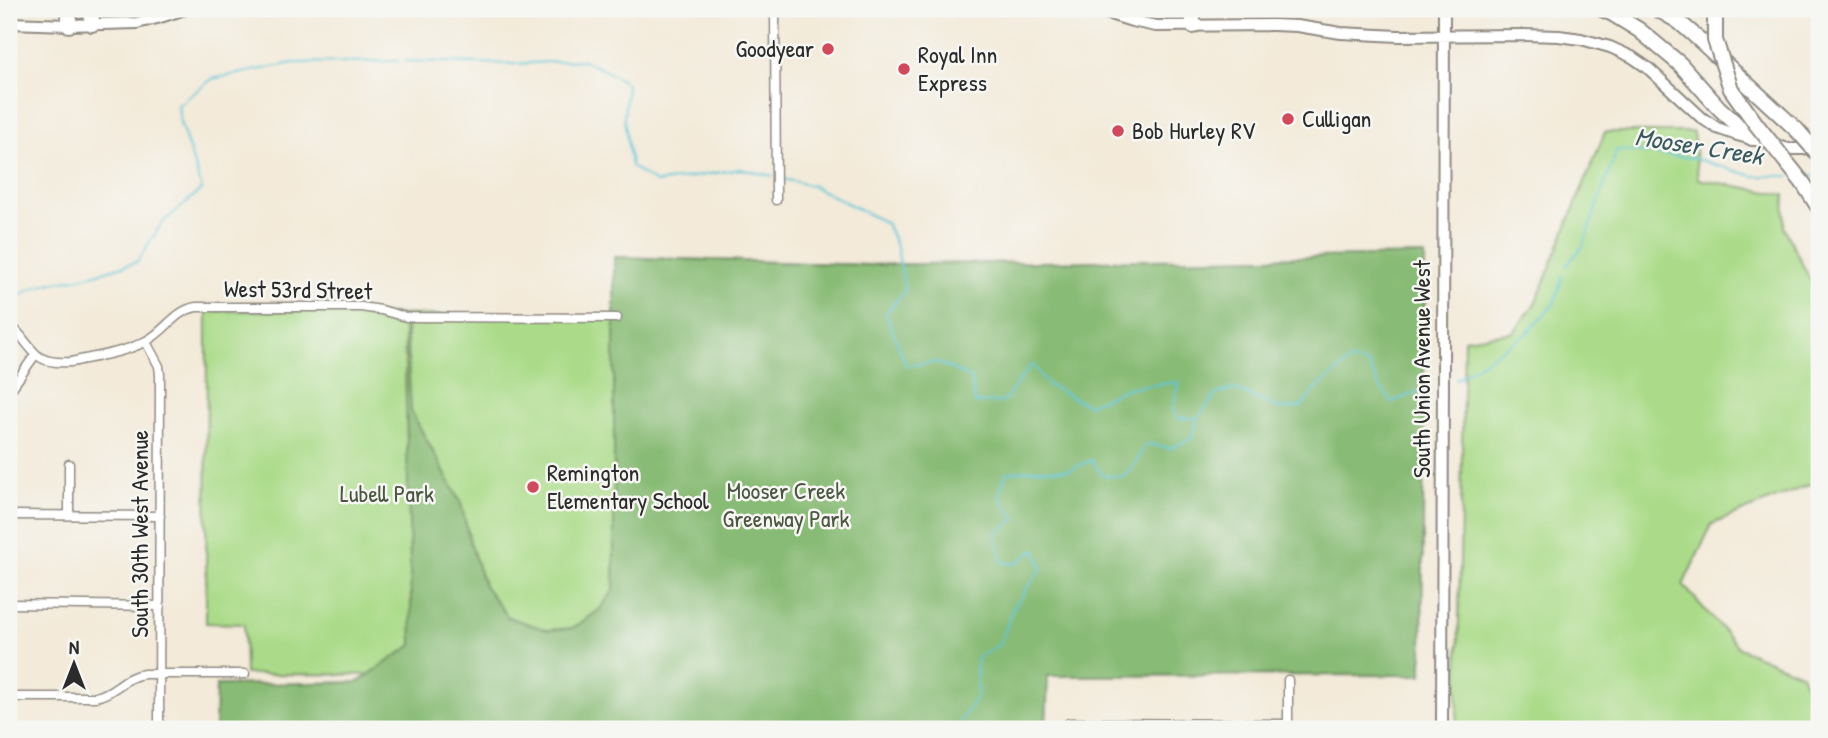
<svg xmlns="http://www.w3.org/2000/svg" width="1828" height="738" viewBox="0 0 1828 738" font-family="'Patrick Hand',sans-serif">
<rect width="100%" height="100%" fill="#f6f6f2"/>
<filter id="ink" filterUnits="userSpaceOnUse"><feTurbulence type="fractalNoise" baseFrequency=".0143" numOctaves="2"/><feDisplacementMap in="SourceGraphic" scale="14" xChannelSelector="R" yChannelSelector="G"/><feConvolveMatrix kernelMatrix="1 2 1 2 8 2 1 2 1" color-interpolation-filters="sRGB"/></filter>
<filter id="wash" filterUnits="userSpaceOnUse"><feTurbulence type="fractalNoise" baseFrequency=".00686" numOctaves="4" result="noise"/><feDisplacementMap in="SourceGraphic" scale="28" xChannelSelector="R" yChannelSelector="G"/><feGaussianBlur stdDeviation="1.57" result="paint"/><feColorMatrix in="noise" values="0 0 0 0 0 0 0 0 0 0 0 0 0 0 0 0 0 1.4 0 .05"/><feComposite in="paint" operator="in"/></filter>
<g filter="url(#wash)">
<rect width="100%" height="100%" fill="#f3ead9"/>
<path fill="#abdb89" stroke="#6b835a" stroke-width="2" d="M 1605,132 L 1693,132 L 1698,179 L 1785,195 L 1784,227 L 1819,298 L 1819,457 L 1814,483 L 1712,524 L 1683,585 L 1739,648 L 1801,674 L 1819,721 L 1819,729 L 1457,729 L 1464,339 L 1514,332 L 1536,302 Z
M 614,257 L 868,265 L 909,264 L 614,676 L 245,674 L 244,624 L 206,623 L 207,311 L 325,311 L 368,314 L 614,318 Z"/>
<path fill="#88bb75" stroke="#5a7350" stroke-width="2" d="M 1425,255 L 1422,675 L 1048,676 L 1046,729 L 215,729 L 216,685 L 358,682 L 412,645 L 404,324 L 406,324 L 411,411 L 461,503 L 470,542 L 484,585 L 508,617 L 547,630 L 573,628 L 599,610 L 614,590 L 614,257 L 868,265 Z"/>
<g fill="none" stroke-linecap="round" stroke-linejoin="round">
<path stroke="#5dc6d8" stroke-width="2" d="M 405,61 L 515,64 L 583,60 L 608,72 L 627,84 L 624,118 L 631,166 L 656,183 L 740,169 L 773,176
M 1806,176 L 1819,175
M 779,178 L 813,186 L 886,223 L 897,248 L 905,291 L 886,313 L 906,366 L 937,362 L 971,378 L 975,403 L 1003,402 L 1032,364 L 1048,385 L 1088,405 L 1128,388 L 1178,382 L 1173,410 L 1178,418 L 1198,418
M 1566,266 L 1583,246 L 1617,150 L 1693,158 L 1753,176 L 1790,176
M 9,307 C 26,283 58,283 84,277 C 101,273 119,267 137,262 L 162,223 L 202,189 L 180,122 L 178,105 L 212,79 L 293,63 L 398,61
M 1456,379 L 1526,334 L 1554,304 L 1563,275
M 952,729 L 958,725 L 977,697 L 977,658 L 1000,644 L 1014,607 L 1042,568 L 1035,549 L 1016,564 L 1002,562 L 996,533 L 1016,519 L 999,496 L 1006,473 L 1035,469 L 1069,470 L 1092,460 L 1102,475 L 1123,477 L 1135,464 L 1146,444 L 1171,448 L 1192,438 L 1198,418 L 1216,394 L 1234,389 L 1281,409 L 1301,407 L 1318,387 L 1350,361 L 1368,364 L 1378,384 L 1392,402 L 1429,387"/>
</g>
</g>
<g filter="url(#ink)">
<g fill="none" stroke-linecap="round" stroke-linejoin="round">
<defs>
<path id="street" d="M 775,9 L 776,200
M 9,324 C 35,346 29,365 71,362 C 93,357 127,352 146,341 C 165,332 174,311 196,307 L 361,307 L 381,310 L 406,317 L 617,318
M 146,342 L 159,366 L 160,375 L 159,729
M 9,392 L 35,355
M 69,464 L 69,514
M 9,515 L 160,516
M 9,604 L 160,606
M 9,697 L 95,697 C 114,694 124,676 144,674 L 245,674
M 1069,723 L 1288,724
M 1288,729 L 1288,680"/>
<path id="secondary" d="M 1094,9 L 1132,21 L 1156,26 L 1273,25 L 1297,26 L 1341,33 L 1398,36 L 1524,35 L 1559,36 L 1581,39 L 1610,47 L 1632,57 L 1648,68 L 1702,118 L 1717,128 L 1737,135 L 1789,149 L 1818,149
M 9,23 L 69,25 L 137,23 L 157,18 L 185,9
M 1442,729 L 1444,9"/>
<path id="highway" d="M 91,9 L 92,24
M 1193,9 L 1193,26
M 1602,9 L 1613,14 L 1639,30 L 1680,64 L 1719,108 L 1752,138
M 1657,9 L 1678,21 L 1693,34 L 1797,130
M 69,25 L 69,9
M 1803,183 L 1819,208"/>
</defs>
<use href="#street" stroke="#8f8a82" stroke-width="11"/>
<use href="#secondary" stroke="#8f8a82" stroke-width="14"/>
<use href="#highway" stroke="#8f8a82" stroke-width="18"/>
<use href="#street" stroke="#fff" stroke-width="8"/>
<use href="#secondary" stroke="#fff" stroke-width="10"/>
<use href="#highway" stroke="#fff" stroke-width="14"/>
<defs>
<path id="highway-bridge" d="M 1715,9 L 1715,40 L 1731,89 L 1756,124 L 1803,183
M 1797,130 L 1819,155"/>
</defs>
<use href="#highway-bridge" stroke="#8f8a82" stroke-width="18" stroke-linecap="butt"/>
<use href="#highway-bridge" stroke="#fff" stroke-width="14"/>
</g>
</g>
<g fill="#d1495b" stroke="#f6f6f2" stroke-width="2.5">
<circle cx="828" cy="49" r="7"/>
<circle cx="904" cy="69" r="7"/>
<circle cx="1288" cy="119" r="7"/>
<circle cx="1118" cy="131" r="7"/>
<circle cx="533" cy="487" r="7"/>
</g>
<g text-anchor="middle" stroke-width="5" stroke-linejoin="round" paint-order="stroke">
<g font-size="24" fill="#2b2b2b" stroke="#f6f6f2" text-anchor="start">
<text x="814" y="57" text-anchor="end">Goodyear</text>
<text x="918" y="63">Royal Inn<tspan x="918" dy="28">Express</tspan></text>
<text x="1302" y="127">Culligan</text>
<text x="1132" y="139">Bob Hurley RV</text>
<text x="547" y="481">Remington<tspan x="547" dy="28">Elementary School</tspan></text>
</g>
<g font-size="24" fill="#2b2b2b" stroke="#f6f6f2">
<text transform="translate(298 290) rotate(1)" y="8">West 53rd Street</text>
<text transform="translate(1422 369) rotate(-90)" y="8">South Union Avenue West</text>
<text transform="translate(140 534) rotate(-90)" y="8">South 30th West Avenue</text>
</g>
<g font-size="24" fill="#4b5742" stroke="#f6f6f2">
<text x="786" y="499">Mooser Creek<tspan x="786" dy="28">Greenway Park</tspan></text>
<text x="387" y="502">Lubell Park</text>
</g>
<g font-size="26" font-style="italic" fill="#3a5a5f" stroke="#f6f6f2">
<text transform="translate(1699 146) rotate(9)" y="9">Mooser Creek</text>
</g>
</g>
<rect width="1828" height="738" fill="none" stroke="#f6f6f2" stroke-width="35"/>
<g transform="translate(74 664)" stroke="#f6f6f2" stroke-width="5" paint-order="stroke">
<path d="M0-5L12 26L0 18L-12 26Z" fill="#2b2b2b"/>
<text y="-10" font-size="19" font-weight="bold" text-anchor="middle" fill="#2b2b2b">N</text>
</g>
</svg>
